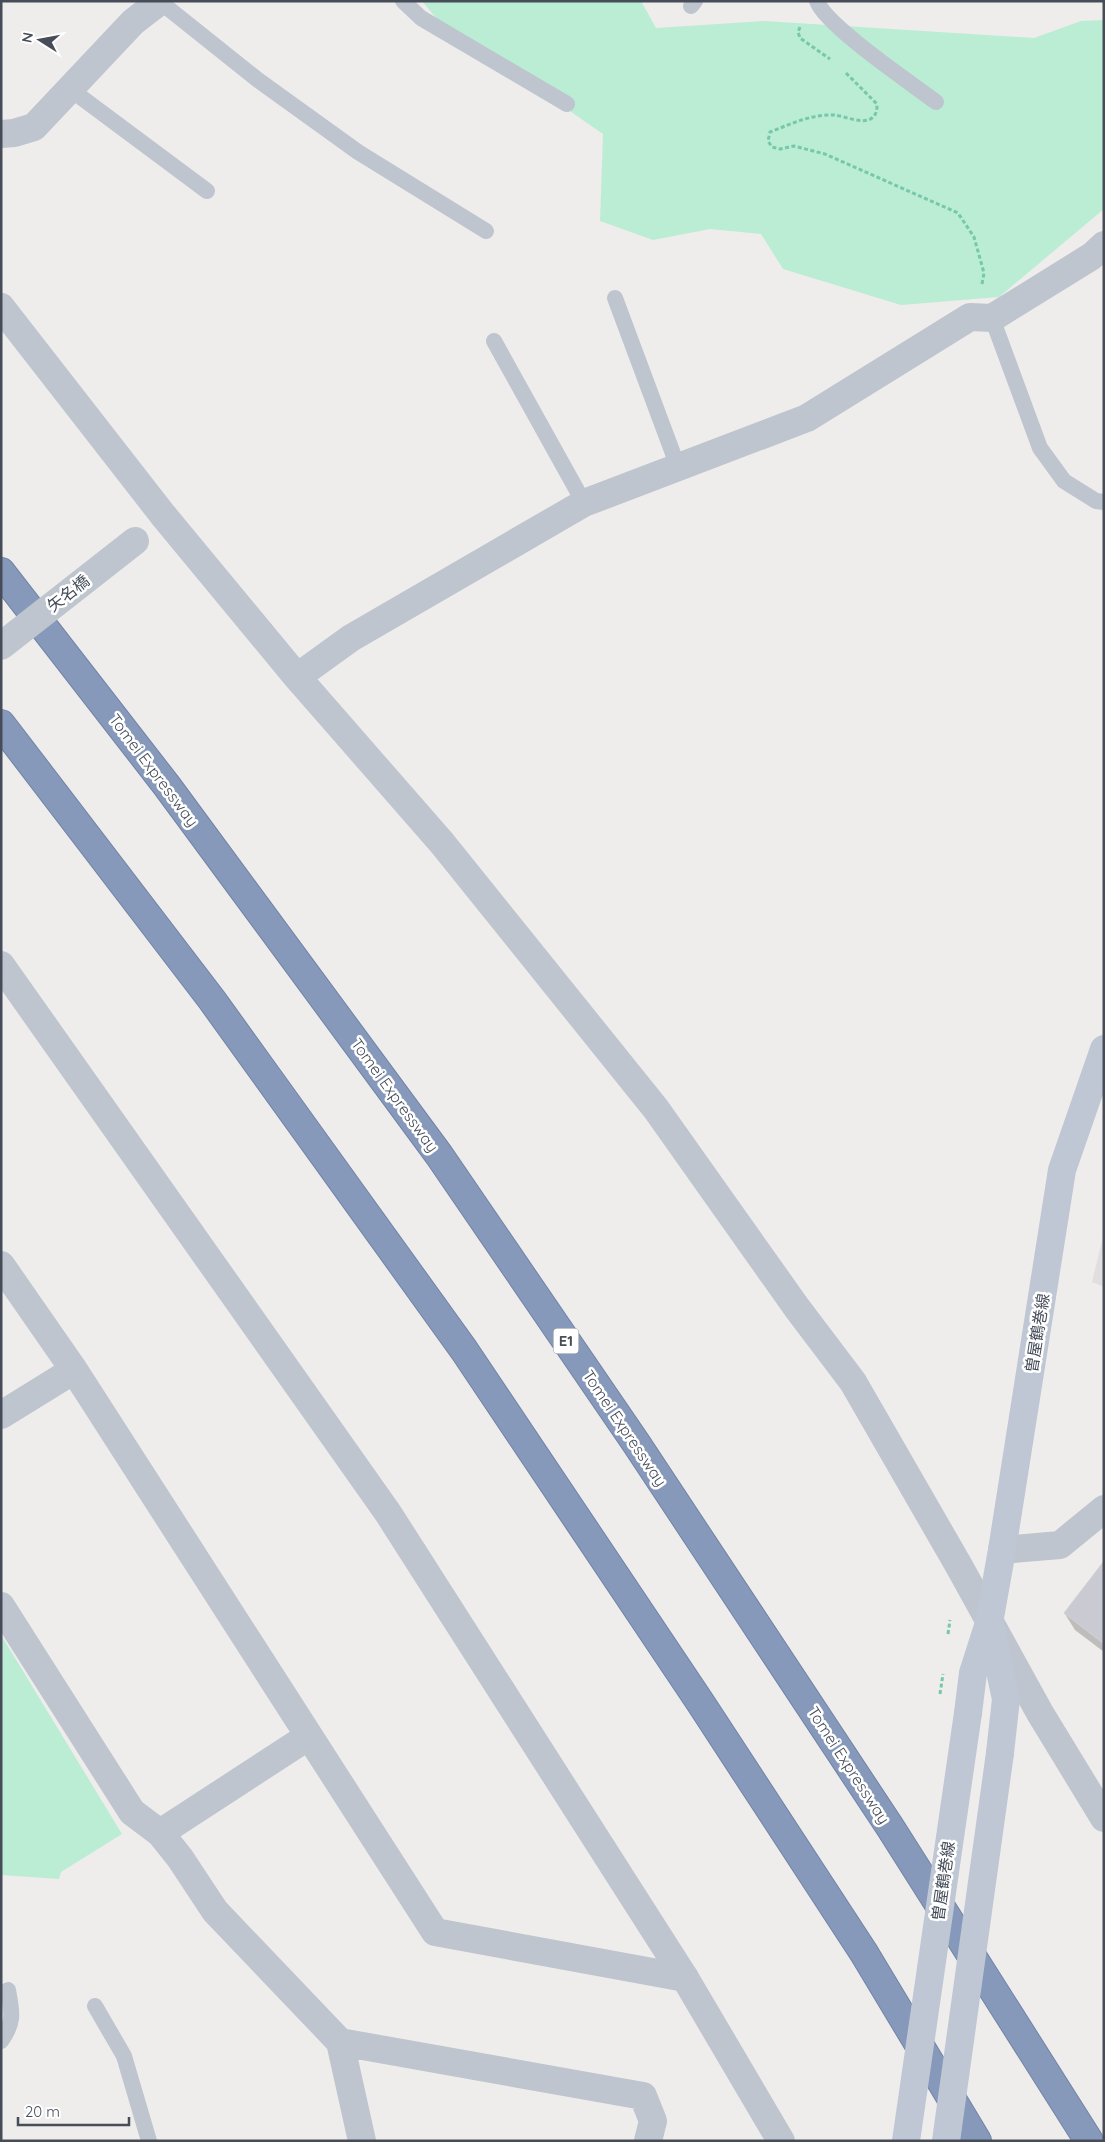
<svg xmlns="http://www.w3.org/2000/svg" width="1105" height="2142" viewBox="0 0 1105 2142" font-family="Quicksand,'Noto Sans JP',sans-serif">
<rect width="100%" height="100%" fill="#efedec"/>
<path fill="#e0dede" d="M 1104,1233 L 1104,1287 L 1092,1282 Z"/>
<path fill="#bbecd4" d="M 422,1 L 641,1 L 656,28 L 765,21 L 1034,38 L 1081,21 L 1104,20 L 1104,209 L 999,297 L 901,305 L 783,269 L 761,234 L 710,229 L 653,240 L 600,221 L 603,134 L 437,19 Z
M 1,1635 L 122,1834 L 61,1872 L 59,1879 L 1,1875 Z"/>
<path fill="#0003" d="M 1104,1564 L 1104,1652 L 1075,1630 L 1065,1614 Z"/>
<path fill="#cacbd2" stroke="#d0d2d8" d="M 1104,1561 L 1104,1644 L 1064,1613 Z"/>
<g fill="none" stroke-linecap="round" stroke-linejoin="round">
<defs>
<path id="motorway" d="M 1,572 L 167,786 L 439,1155 L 636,1443 L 890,1827 L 1089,2141
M 1,724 L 212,1000 L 464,1350 L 700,1702 L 864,1953 L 977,2141"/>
</defs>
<use href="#motorway" stroke="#7184a6" stroke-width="30"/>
<path stroke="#75c8a9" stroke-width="3" stroke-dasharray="4 2.5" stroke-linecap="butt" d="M 800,27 L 798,32 L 800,38 L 830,59
M 846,73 L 877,104 C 877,109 877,114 872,118 C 863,125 845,116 834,115 C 811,114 791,124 770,132 L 768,141 L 772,147 L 780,149 L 794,146 L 825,154 L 958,213 L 974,237 L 984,273 L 982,284
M 948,1634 L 950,1620"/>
<path stroke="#bec5ce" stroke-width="16" d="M 159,1 L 258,80 L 358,152 L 486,231
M 403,1 L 421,18 L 567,104
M 817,1 C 825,25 911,83 936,102
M 691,6 L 695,1
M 70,89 L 207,191
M 615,298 L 678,467
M 992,318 L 1040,448 L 1064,481 L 1096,501 L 1104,502
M 494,341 L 584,503
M 95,2006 L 124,2056 L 149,2141
M 1,2041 C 15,2022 12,2012 8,1990"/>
<path stroke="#bec5ce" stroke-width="28" d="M 1,134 L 14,133 L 34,127 L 133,22 L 159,2
M 1,307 L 163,515 L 297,677 L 442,843 L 656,1109 L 797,1308 L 853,1382 L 959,1566 L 1040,1713 L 1104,1818
M 297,677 L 351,638 L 584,503 L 807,418 L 970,317 L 992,318 L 1092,256 L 1104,245
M 1,1265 L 74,1370 L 435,1932 L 685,1978
M 1,1415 L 74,1370
M 1002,1550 L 1060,1545 L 1104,1509
M 1,1606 L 132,1812 L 160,1833 L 180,1858 L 215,1911 L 340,2042 L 362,2141
M 160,1833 L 309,1736
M 340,2042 L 643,2096 L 653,2121 L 648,2141"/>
<path stroke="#bec5ce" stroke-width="28" d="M 1,965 L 388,1513 L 685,1978 L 781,2141"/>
<path stroke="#bfc7d5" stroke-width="28" d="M 990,1624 L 1006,1699 L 1000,1753
M 968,1713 L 973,1673 L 989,1623 L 1002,1550 L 1062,1170 L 1104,1049"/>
<use href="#motorway" stroke="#8699ba" stroke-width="28"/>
<path stroke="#75c8a9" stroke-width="3" stroke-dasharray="4 2.5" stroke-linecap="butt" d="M 940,1694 L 943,1674"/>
<path stroke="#bec5ce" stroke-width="28" d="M 1,646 L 135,541"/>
<path stroke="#bfc7d5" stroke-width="28" d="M 906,2141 L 968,1713
M 946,2141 L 1000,1753"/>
</g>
<g text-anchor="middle" stroke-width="5" stroke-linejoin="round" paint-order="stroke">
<rect fill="#fff" stroke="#7e828b" stroke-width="1" x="553.5" y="1328.5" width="25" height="25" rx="4"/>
<g font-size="15" font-weight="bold" fill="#464d59">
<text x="566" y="1346">E1</text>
</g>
<g font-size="16" fill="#464d59" stroke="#fff">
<text transform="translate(68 593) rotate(-38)" y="6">矢名橋</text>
<text transform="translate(154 770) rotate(53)" y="6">Tomei Expressway</text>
<text transform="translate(395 1095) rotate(54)" y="6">Tomei Expressway</text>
<text transform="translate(1037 1333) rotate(-81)" y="6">曽屋鶴巻線</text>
<text transform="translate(625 1428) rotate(56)" y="6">Tomei Expressway</text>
<text transform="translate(849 1765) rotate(57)" y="6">Tomei Expressway</text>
<text transform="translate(943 1881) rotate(-82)" y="6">曽屋鶴巻線</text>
</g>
</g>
<rect width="1105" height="2142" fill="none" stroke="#464d59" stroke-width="5"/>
<g transform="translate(40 40) rotate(281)" stroke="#ffffff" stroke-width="4" paint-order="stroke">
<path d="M0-4L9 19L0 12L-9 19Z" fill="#464d59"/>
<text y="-8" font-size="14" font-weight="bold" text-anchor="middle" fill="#464d59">N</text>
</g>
<path d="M18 2117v8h111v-8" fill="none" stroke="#464d59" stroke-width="2.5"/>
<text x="25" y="2117" font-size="15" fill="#464d59" stroke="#ffffff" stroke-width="4" paint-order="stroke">20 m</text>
</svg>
